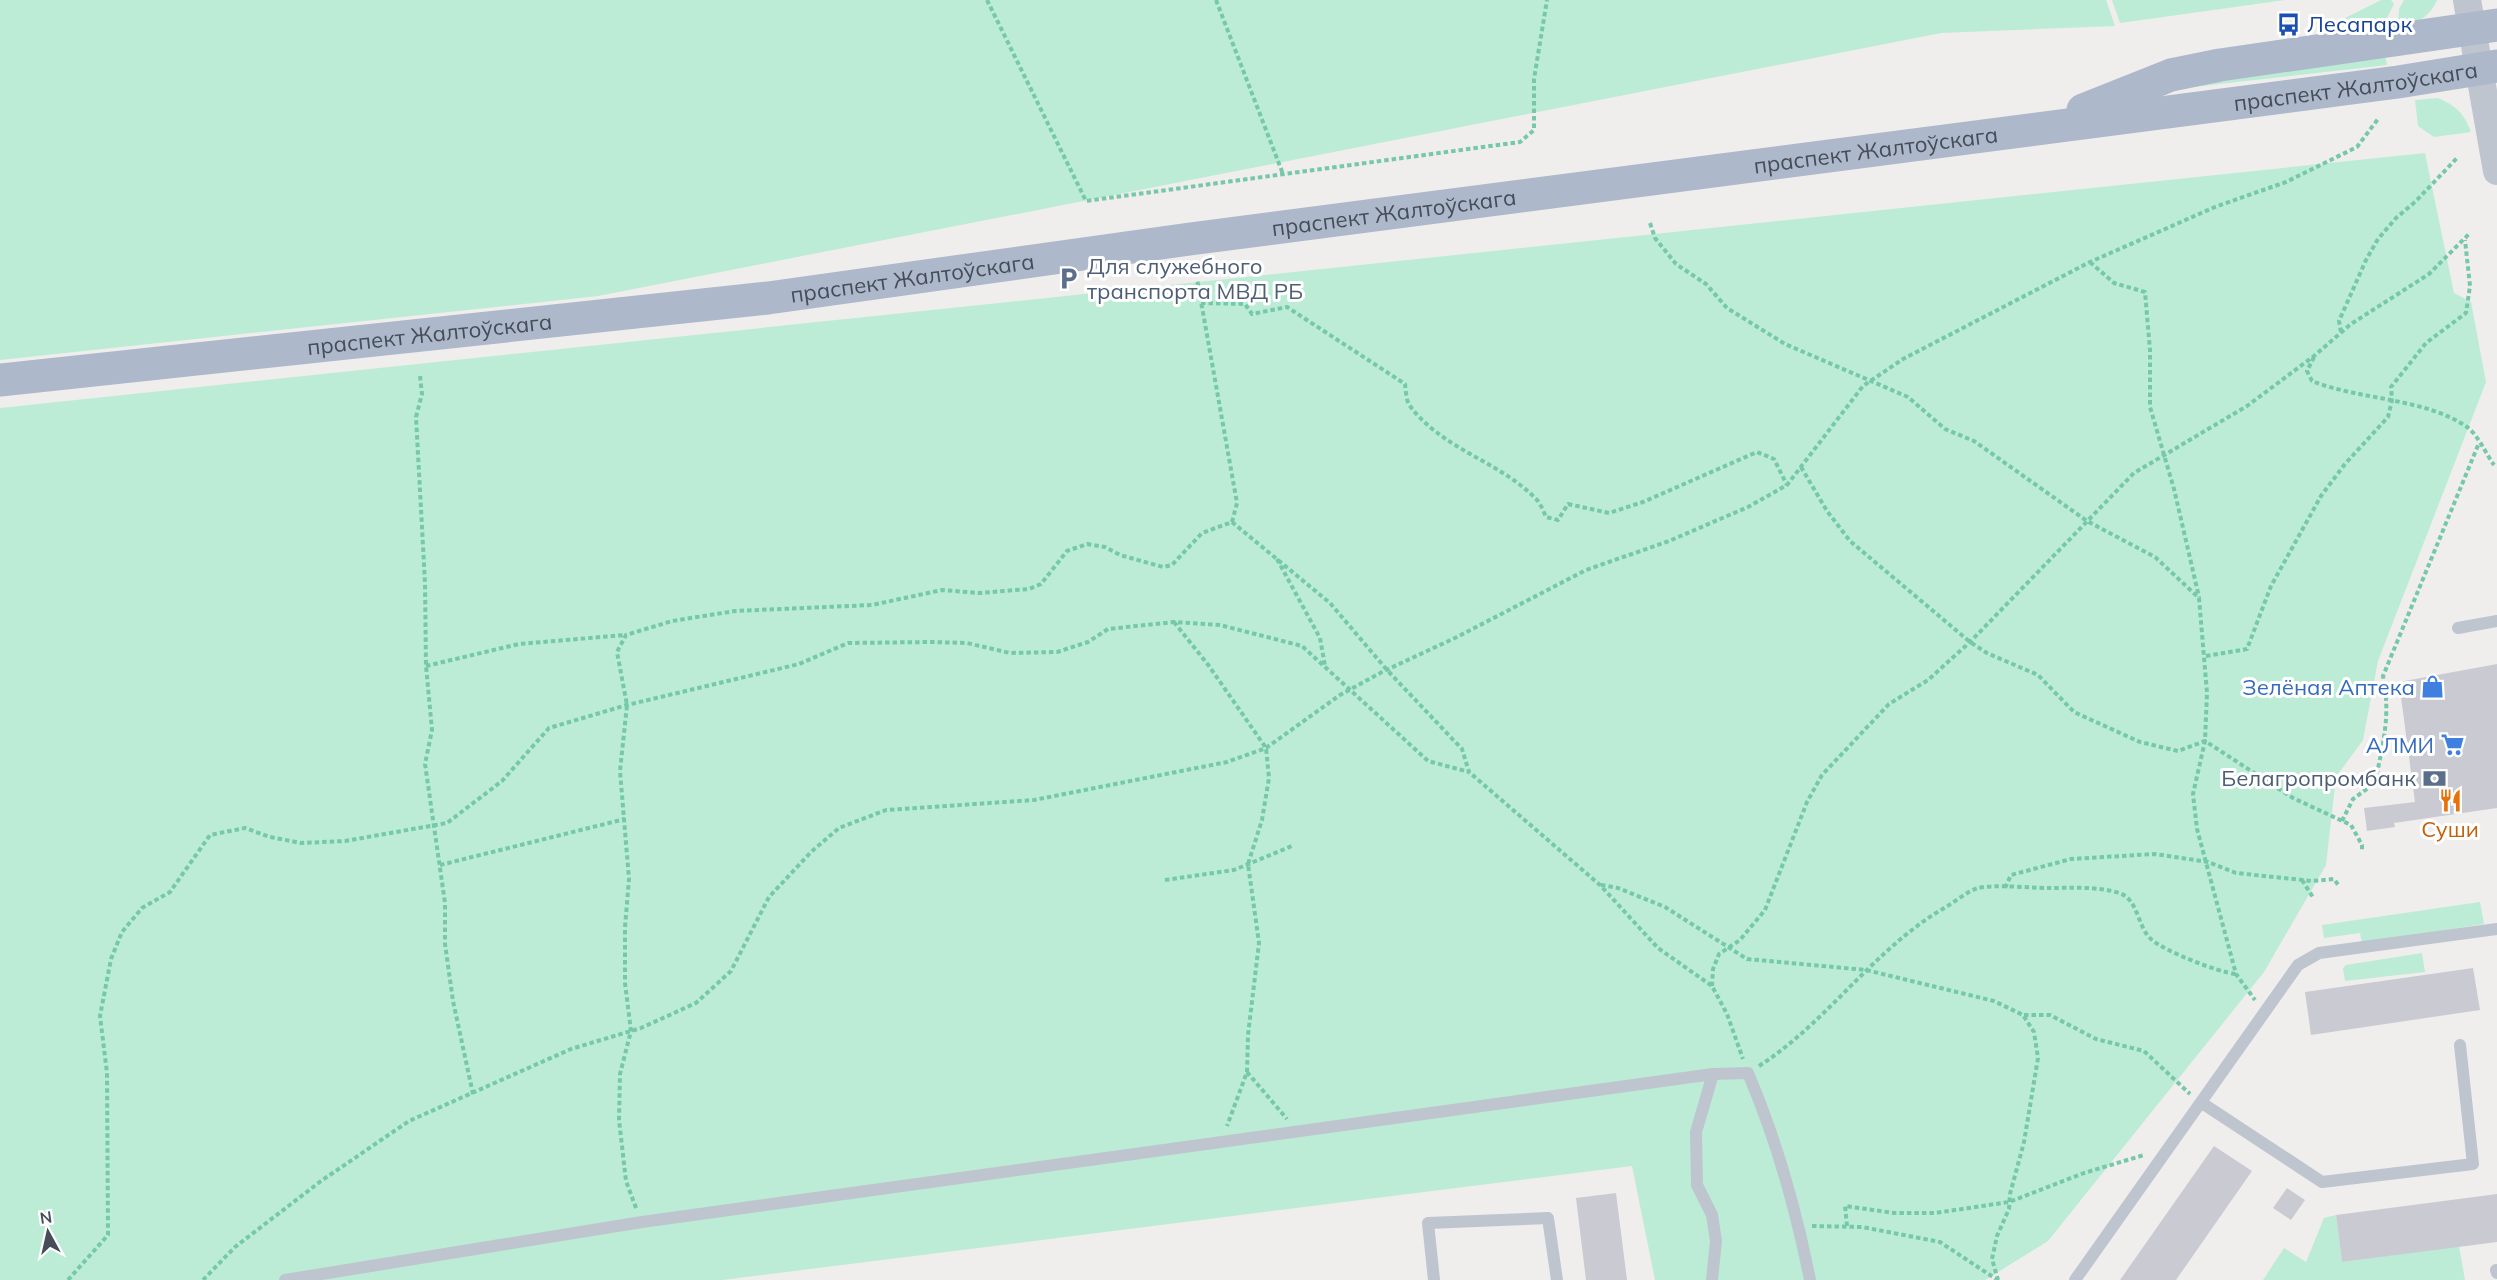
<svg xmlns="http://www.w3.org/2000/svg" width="2497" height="1280" viewBox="0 0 2497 1280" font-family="Mulish,sans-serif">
<rect width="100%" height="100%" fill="#f0eded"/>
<path fill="#bcecd5" d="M 0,0 L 2106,0 L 2115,26 L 1941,33 L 598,296 L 0,360 Z
M 2112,0 L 2285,0 L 2120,23 Z
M 2381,0 L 2391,0 L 2394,4 L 2386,20 L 2345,24 L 2337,22 Z
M 2404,0 L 2437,0 C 2430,17 2415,25 2398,28 L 2399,9 Z
M 2385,54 L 2387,65 L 2149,92 Z
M 2438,98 C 2456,106 2464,113 2471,132 L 2434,137 L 2418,126 L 2415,100 Z
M 2425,153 L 2454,293 L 2471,302 L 2486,382 L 2378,661 L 2363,740 L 2336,777 L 2326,865 L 2264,972 L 2048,1241 L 1985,1280 L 1655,1280 L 1632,1166 L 722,1280 L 0,1280 L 0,408 Z
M 2480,902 L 2484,924 L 2362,943 L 2360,933 L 2324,938 L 2322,925 Z
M 2422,953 L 2425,972 L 2345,981 L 2343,968 L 2346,965 Z
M 2336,1215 L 2342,1262 L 2459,1246 L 2465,1280 L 2263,1280 L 2284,1248 L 2306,1262 L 2324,1218 Z"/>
<path fill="#cacbd2" d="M 2497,664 L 2497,808 L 2394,823 L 2395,827 L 2367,831 L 2364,808 L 2415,802 L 2399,682 Z
M 2473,968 L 2480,1010 L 2311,1035 L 2305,992 Z
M 2214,1146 L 2252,1171 L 2176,1280 L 2120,1280 Z
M 2287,1188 L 2305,1200 L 2291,1220 L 2273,1208 Z
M 1616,1193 L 1627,1280 L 1586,1280 L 1576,1198 Z
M 2497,1194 L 2497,1242 L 2342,1262 L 2336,1215 Z"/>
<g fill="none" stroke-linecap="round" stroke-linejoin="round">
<path stroke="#76c8ab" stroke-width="4" stroke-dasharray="4.5 3" stroke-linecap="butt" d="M 987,0 L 1086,201 L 1520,142 L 1534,130 L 1534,79 L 1547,0
M 1216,0 L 1283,174
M 1650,223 L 1655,238 L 1676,264 L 1706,284 L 1727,308 L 1785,344 L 1908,397 L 1945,429 L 1974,441 L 2087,521 L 2155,557 L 2199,598 L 2207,693 L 2205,741 L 2193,794 L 2197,829 L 2236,974 L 2255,1000
M 2090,262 L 2114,283 L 2145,292 L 2150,350 L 2150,407 L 2174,489 L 2199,597
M 1201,303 L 1245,304 L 1252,314 L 1287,307 L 1405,384 C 1406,391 1406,401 1410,406 C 1442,449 1498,461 1534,497 C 1540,502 1543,510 1546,517 L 1558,520 L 1568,504 L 1609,513 L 1643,502 L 1757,452 L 1774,459 L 1787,485
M 2341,332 L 2339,321 L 2366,260 L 2378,239 L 2396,218 L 2415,202 L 2458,157
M 2314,357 L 2307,371 L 2312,381 C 2359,400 2426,398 2467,427 C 2478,435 2486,454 2494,465
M 420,376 L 422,394 L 416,417 L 425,583 L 426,666 L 432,730 L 425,764 L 445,903 L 445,944 L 453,1001 L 473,1094
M 1801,467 L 1827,511 L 1850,541 L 1970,642 L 1987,653 L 2038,675 L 2074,712 L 2140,742 L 2178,751 L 2205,741 L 2293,798 L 2351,825 L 2362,845 L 2362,851
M 1232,522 L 1330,603 L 1387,670 L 1462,749 L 1469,772 L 1600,885 L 1658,948 L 1712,986 L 1727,1014 L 1743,1059
M 1277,559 L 1320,638 L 1325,666
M 1174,622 L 1209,666 L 1266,748 L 1269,778 L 1262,820 L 1248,864 L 1259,943 L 1248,1035 L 1247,1072 L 1227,1126
M 2206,656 L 2247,649 L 2271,586 L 2321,496 L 2345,464 L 2388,417 L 2392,400 L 2391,387 L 2426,343 L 2466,313 L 2470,286 L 2465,240
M 426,666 L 519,644 L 625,635
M 2342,821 L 2353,799 L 2375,783 C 2383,743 2391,716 2383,676 L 2479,443
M 440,865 L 625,819
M 1165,880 L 1234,870 L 1292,846
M 2302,880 L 2314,899
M 1601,885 L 1618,888 L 1665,907 L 1747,959 L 1866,970 L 1994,1001 L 2023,1015 L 2034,1032 L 2038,1058 L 2024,1142 L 2010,1194 L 2009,1209 L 1997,1236 L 1992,1259 L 1998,1280
M 2005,888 L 2011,875 L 2071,859 L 2155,854 L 2208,862 L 2236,873 L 2312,881 L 2334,879 L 2339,886
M 1712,986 L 1713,969 L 1719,954 L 1740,940 L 1765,910 L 1807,802 L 1822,775 L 1889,704 L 1928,680 L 1970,642 L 2134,473 L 2247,406 L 2314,356 L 2351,324 L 2429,274 L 2470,233
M 2024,1015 L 2050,1015 L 2096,1039 L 2144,1051 L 2190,1094
M 1759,1066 C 1829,1021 1874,948 1946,907 C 1956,901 1968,891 1978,888 C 1995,884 2028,888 2047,888 C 2069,888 2098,886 2119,893 C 2139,899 2137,928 2152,940 C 2167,952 2217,972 2236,974
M 1247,1072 L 1287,1119
M 636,1208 L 626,1181 L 619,1120 L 620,1074 L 631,1031 L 625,983 L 625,927 L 629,879 L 620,771 L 627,705 L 617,652 L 626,635 L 672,621 L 735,611 L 872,605 L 942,590 L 979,593 L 1029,589 L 1041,584 L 1067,551 L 1087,544 L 1105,547 L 1120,555 L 1163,567 L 1172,565 L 1202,533 L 1232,522 L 1237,503 L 1197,279
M 1812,1226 L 1862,1227 L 1940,1242 L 1996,1279
M 1847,1226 L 1845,1206 L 1894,1213 L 1935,1213 L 2009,1202 L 2084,1173 L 2144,1155
M 68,1280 L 108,1235 L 107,1073 L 100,1016 L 111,959 L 122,932 L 142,908 L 170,892 L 210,835 L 245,828 L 270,837 L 301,843 L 345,841 L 447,823 L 502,781 L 549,728 L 627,705 L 799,664 L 848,643 L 930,642 L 967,643 L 1010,653 L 1057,652 L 1088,642 L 1108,629 L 1174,622 L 1220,625 L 1302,646 L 1428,761 L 1469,772
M 203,1280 L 235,1247 L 321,1181 L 409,1121 L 571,1049 L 641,1028 L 696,1003 L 731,971 L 769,897 L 811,852 L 839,828 L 886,810 L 1034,800 L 1227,762 L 1266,748 L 1340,695 L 1382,672 L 1457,637 L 1586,570 L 1669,541 L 1748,507 L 1787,485 L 1863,386 L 1903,359 L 2090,262 L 2215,207 L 2286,182 L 2357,147 L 2378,119"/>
<path stroke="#bec5cf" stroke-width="12" d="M 2458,628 L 2497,621
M 2202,1103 L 2322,1182 L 2473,1164 L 2460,1045
M 2496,1270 L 2497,1273
M 285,1280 L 642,1222 L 1713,1074 L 1748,1073 C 1776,1139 1796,1209 1810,1280
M 1434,1280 L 1428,1223 L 1548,1218 L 1557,1280
M 1712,1280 L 1716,1241 L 1712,1215 L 1697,1185 L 1696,1132 L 1713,1074
M 2075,1280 L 2298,965 L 2319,953 L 2497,929"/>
<path stroke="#bec5cf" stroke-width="28" d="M 2467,0 L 2497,171"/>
<g stroke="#adb8cb" stroke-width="33">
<path d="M 2083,110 L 2171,75 L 2220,65 L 2497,25"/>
<path id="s1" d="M 0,380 L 768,298 L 1190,239 L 2398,82 L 2497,66"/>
</g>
</g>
<defs>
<symbol id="bus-bare" viewBox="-9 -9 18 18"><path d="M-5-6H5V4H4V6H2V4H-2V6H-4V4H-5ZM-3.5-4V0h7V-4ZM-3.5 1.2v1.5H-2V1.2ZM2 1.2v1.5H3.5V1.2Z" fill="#1a4fb4" stroke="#fff" stroke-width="2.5" paint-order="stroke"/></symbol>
<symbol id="parking-bare" viewBox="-9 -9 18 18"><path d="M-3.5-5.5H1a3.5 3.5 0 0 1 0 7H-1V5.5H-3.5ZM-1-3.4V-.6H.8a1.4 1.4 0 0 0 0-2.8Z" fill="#5c6f8a" stroke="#fff" stroke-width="2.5" paint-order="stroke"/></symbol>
<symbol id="shop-bare" viewBox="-9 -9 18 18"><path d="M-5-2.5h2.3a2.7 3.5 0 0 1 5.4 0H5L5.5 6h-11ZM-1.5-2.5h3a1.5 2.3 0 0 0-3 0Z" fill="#3f7fe0" stroke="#fff" stroke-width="2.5" paint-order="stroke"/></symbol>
<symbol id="supermarket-bare" viewBox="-9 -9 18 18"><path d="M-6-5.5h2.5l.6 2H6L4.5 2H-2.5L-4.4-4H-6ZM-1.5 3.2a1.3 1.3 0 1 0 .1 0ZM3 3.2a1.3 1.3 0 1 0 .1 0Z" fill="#3f7fe0" stroke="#fff" stroke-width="2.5" paint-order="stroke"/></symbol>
<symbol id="bank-bare" viewBox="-9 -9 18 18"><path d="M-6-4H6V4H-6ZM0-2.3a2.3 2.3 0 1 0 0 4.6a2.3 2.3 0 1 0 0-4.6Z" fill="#5c6f8a" stroke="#fff" stroke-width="2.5" paint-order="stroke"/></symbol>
<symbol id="restaurant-bare" viewBox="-9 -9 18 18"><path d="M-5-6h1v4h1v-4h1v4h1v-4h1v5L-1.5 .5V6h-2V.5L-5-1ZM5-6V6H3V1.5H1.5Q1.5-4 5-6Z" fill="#e8710a" stroke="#fff" stroke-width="2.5" paint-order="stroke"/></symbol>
</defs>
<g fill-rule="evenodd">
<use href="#bus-bare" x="2272" y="8" width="33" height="33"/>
<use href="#parking-bare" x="1052" y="262" width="33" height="33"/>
<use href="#shop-bare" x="2416" y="670" width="33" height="33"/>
<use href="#supermarket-bare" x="2436" y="728" width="33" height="33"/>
<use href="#bank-bare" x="2418" y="762" width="33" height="33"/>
<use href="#restaurant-bare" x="2434" y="784" width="33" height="33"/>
</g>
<g text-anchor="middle" stroke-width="6" stroke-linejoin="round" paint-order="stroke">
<g font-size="22" fill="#164399" stroke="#fff" text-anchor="start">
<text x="2307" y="32">Лесапарк</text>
</g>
<g font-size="22" fill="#464d59" stroke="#fff">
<text dy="8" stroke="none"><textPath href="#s1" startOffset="2374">праспект Жалтоўскага</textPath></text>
<text dy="8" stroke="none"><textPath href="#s1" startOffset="1890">праспект Жалтоўскага</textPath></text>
<text dy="8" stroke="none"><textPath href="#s1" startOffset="1404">праспект Жалтоўскага</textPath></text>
<text dy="8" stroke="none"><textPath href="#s1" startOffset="918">праспект Жалтоўскага</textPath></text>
<text dy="8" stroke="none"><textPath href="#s1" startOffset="432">праспект Жалтоўскага</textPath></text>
</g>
<g font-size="22" fill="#4e5e75" stroke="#fff" text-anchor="start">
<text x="1087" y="274">Для служебного<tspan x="1087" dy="25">транспорта МВД РБ</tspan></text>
<text x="2416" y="786" text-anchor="end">Белагропромбанк</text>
</g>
<g font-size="22" fill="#366cbe" stroke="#fff" text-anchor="end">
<text x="2415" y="695">Зелёная Аптека</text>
<text x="2434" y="753">АЛМИ</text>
</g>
<g font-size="22" fill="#c56008" stroke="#fff">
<text x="2450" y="837">Суши</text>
</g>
</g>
<g transform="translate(48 1232) rotate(352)" stroke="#ffffff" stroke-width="4.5" paint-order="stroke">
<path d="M0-4.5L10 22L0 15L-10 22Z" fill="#464d59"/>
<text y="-9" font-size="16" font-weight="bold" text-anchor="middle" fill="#464d59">N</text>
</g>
</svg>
